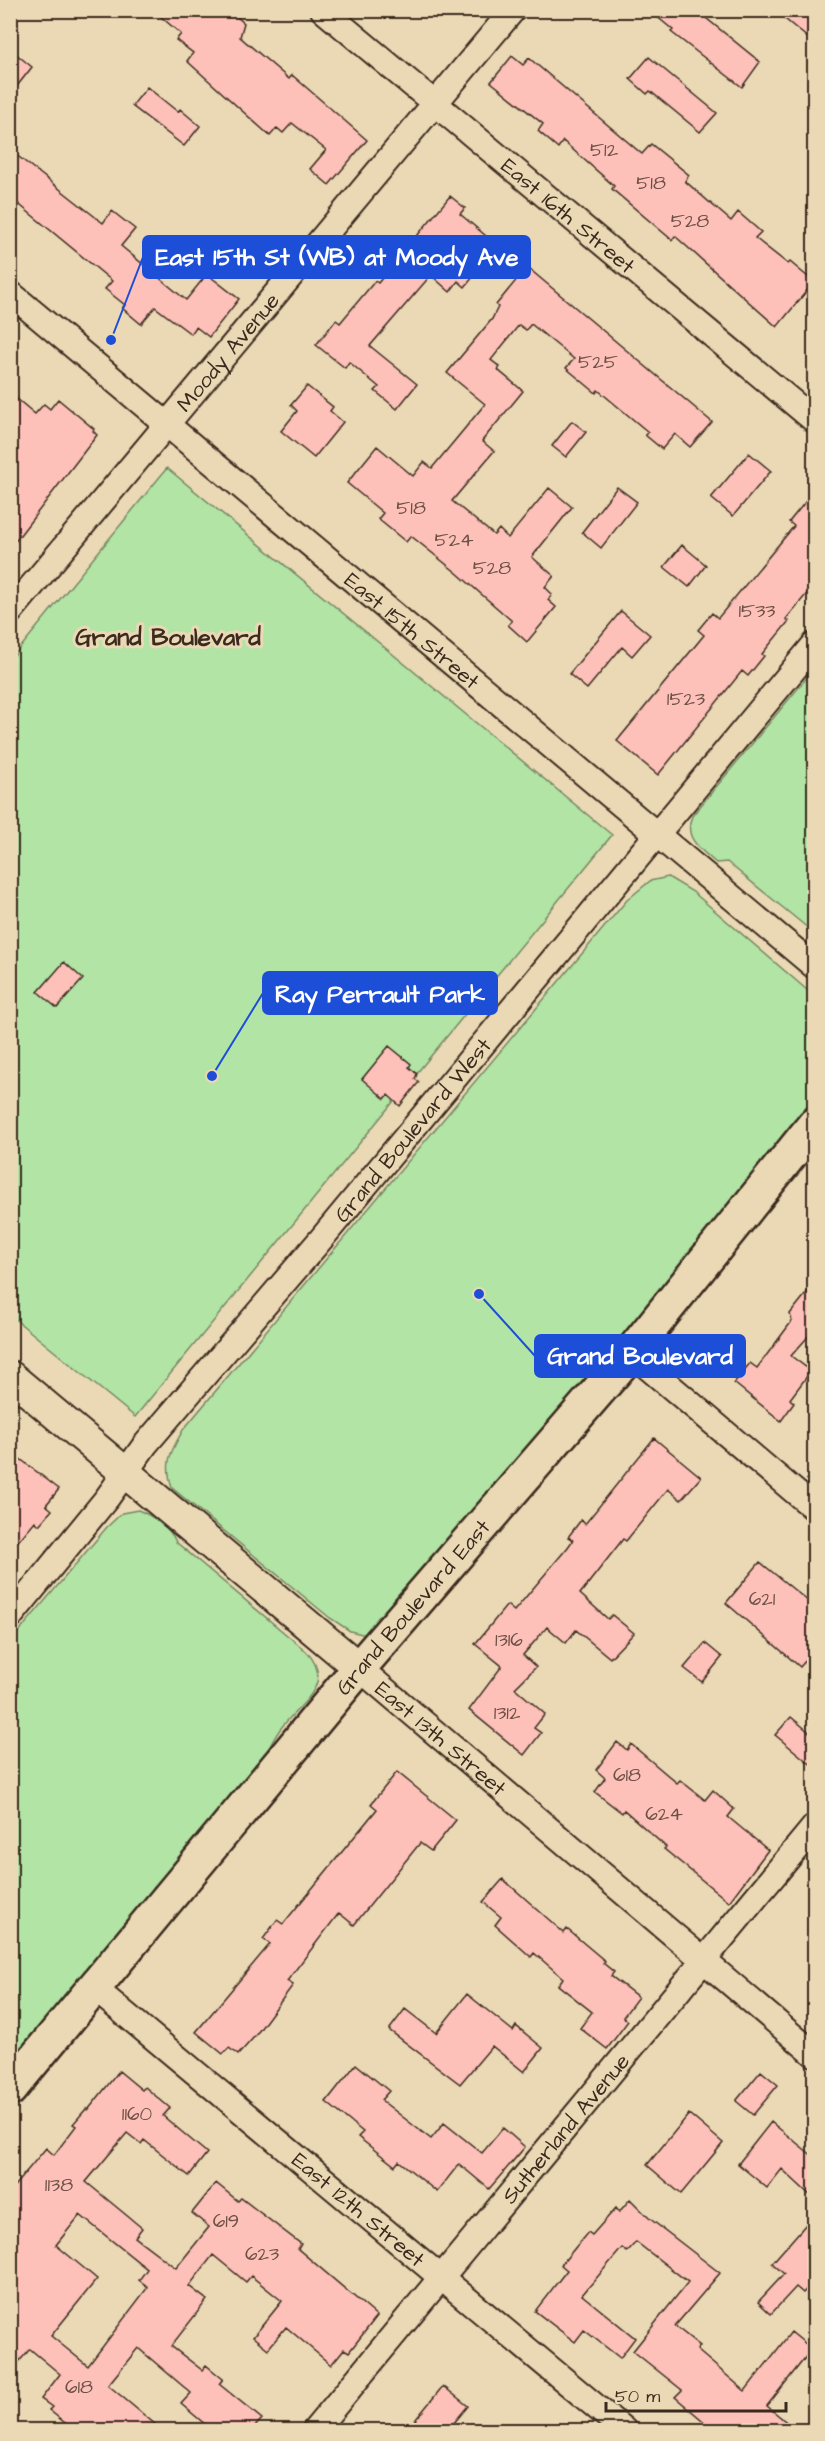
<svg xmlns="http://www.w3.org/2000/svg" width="825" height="2441" viewBox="0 0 825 2441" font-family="'Architects Daughter',sans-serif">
<rect width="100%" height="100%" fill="#ebd9b6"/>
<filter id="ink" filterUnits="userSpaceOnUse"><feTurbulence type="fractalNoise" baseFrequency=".0167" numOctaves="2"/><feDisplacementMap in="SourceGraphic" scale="12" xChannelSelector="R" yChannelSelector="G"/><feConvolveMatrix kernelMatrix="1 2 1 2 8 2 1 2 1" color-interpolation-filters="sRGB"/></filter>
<g filter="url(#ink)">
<path fill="#b1e4a5" stroke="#768762" stroke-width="1.5" d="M 167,468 L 612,835 L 135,1417 L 11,1316 L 11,659 Z
M 814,669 L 814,933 L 727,862 L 716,863 C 700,849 683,838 692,816 Z
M 668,877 L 693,892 L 814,996 L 814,1098 L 794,1122 L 774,1159 L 384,1624 L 366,1635 L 350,1631 L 330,1618 L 172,1488 C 164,1462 170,1453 183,1430 L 627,900 L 650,881 Z
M 138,1510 C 153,1516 170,1527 176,1542 L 306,1651 C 336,1684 302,1701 281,1728 C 272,1740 265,1756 258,1770 L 11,2065 L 11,1641 L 107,1527 L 122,1513 Z"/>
<path fill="#fdc1ba" stroke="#3b2a1e" stroke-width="1.5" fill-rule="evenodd" d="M 153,10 L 229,10 L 244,23 L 240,37 L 289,79 L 292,75 L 367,140 L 329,185 L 310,169 L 326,150 L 292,123 L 283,133 L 277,128 L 270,136 L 187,61 L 193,53 L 176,40 L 181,34 Z
M 649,10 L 696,10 L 760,62 L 742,87 L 671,32 L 673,30 Z
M 774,10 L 814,10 L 814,43 Z
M 10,49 L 32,67 L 10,95 Z
M 512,56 L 523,65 L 529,58 L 642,154 L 651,144 L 689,175 L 685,181 L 731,221 L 738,212 L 761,232 L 755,238 L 788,264 L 790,262 L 814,282 L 777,327 L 675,236 L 672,240 L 612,189 L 614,186 L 563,141 L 558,148 L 538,131 L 543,124 L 491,82 Z
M 649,57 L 717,113 L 700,132 L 650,91 L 647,94 L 630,79 Z
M 147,87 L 178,112 L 180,109 L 200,126 L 184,146 L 132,106 Z
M 10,150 L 103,223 L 112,211 L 135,229 L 121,246 L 186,300 L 207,274 L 239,299 L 209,337 L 196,327 L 191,334 L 155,307 L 141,324 L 122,308 L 125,305 L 105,289 L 112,281 L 10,197 Z
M 450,196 L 465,208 L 460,214 L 498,246 L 465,287 L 458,281 L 450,292 L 431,275 L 370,346 L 417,384 L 397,409 L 375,391 L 379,387 L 349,362 L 345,368 L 316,345 L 336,320 L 340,323 L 375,281 L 378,283 Z
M 527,267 L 712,422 L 690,447 L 675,434 L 662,449 L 645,435 L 648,432 L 598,390 L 596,393 L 566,368 L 574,359 L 531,324 L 526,330 L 519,325 L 491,360 L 500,367 L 498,370 L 523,391 L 482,441 L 494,451 L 452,501 L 494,535 L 499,529 L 508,538 L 549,488 L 572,507 L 532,557 L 554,576 L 545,587 L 552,594 L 548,600 L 556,607 L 527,642 L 508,625 L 512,621 L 457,573 L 411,536 L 406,542 L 378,519 L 383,513 L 347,483 L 377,446 L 413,476 L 424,462 L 432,468 L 485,404 L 447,373 L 492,319 L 498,307 L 496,305 Z
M 307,386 L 333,407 L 330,411 L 343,422 L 314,458 L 281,431 L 297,411 L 291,405 Z
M 10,393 L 35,414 L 44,404 L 50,409 L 58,399 L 94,429 L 93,431 L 97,435 L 10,548 Z
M 572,421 L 586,432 L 566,457 L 552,446 Z
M 749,453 L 771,471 L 733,516 L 711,498 Z
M 617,487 L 637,502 L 601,548 L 582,532 Z
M 814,491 L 814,585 L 786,619 L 789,621 L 762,654 L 764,656 L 748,676 L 742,671 L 658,775 L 617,741 L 704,635 L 698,630 L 712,613 L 718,618 L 794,526 L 789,522 Z
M 682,545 L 706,565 L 689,587 L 664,567 Z
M 621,611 L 650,635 L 632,656 L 622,647 L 587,689 L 569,674 Z
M 64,962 L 83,979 L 57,1008 L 38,992 Z
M 389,1046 L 411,1064 L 409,1067 L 417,1074 L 415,1079 L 419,1082 L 400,1106 L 388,1095 L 385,1099 L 362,1079 Z
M 814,1284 L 814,1330 L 791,1356 L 811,1371 L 790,1399 L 794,1403 L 781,1421 L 734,1383 L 750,1363 L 757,1368 L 792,1321 L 790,1314 Z
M 654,1438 L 701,1477 L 681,1500 L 668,1489 L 626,1541 L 623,1539 L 580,1594 L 608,1619 L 612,1615 L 634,1633 L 610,1658 L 576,1630 L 566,1643 L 547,1627 L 523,1655 L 536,1667 L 515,1688 L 545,1714 L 534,1728 L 541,1733 L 524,1755 L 469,1710 L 502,1666 L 475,1644 L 507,1605 L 514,1611 L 568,1547 L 573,1540 L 568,1537 L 581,1520 L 585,1524 Z
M 10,1451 L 59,1489 L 46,1505 L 52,1510 L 39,1525 L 35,1521 L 10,1551 Z
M 760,1562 L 814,1606 L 814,1651 L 800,1667 L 726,1603 Z
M 705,1643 L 722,1657 L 702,1682 L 684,1668 Z
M 791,1717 L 814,1736 L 814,1767 L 775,1735 Z
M 617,1742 L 627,1750 L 631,1744 L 677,1783 L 680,1780 L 705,1800 L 713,1790 L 734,1809 L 728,1817 L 768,1850 L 729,1902 L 664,1849 L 666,1847 L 624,1810 L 622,1813 L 595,1792 L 605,1778 L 596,1770 Z
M 397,1772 L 456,1820 L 431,1851 L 420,1843 L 354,1925 L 339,1913 L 287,1981 L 293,1985 L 255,2036 L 238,2055 L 229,2048 L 223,2054 L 196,2032 L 270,1944 L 263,1939 L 277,1920 L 283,1924 L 377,1809 L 371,1804 Z
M 503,1879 L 564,1933 L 567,1929 L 605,1961 L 603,1963 L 614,1972 L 611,1976 L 638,1997 L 623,2017 L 628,2021 L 607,2049 L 580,2028 L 592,2012 L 558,1985 L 563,1978 L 534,1953 L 531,1957 L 495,1925 L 501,1917 L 483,1902 Z
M 467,1994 L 513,2031 L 516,2026 L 543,2048 L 524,2072 L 492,2046 L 460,2084 L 389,2030 L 405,2009 L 436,2033 Z
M 356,2064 L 389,2091 L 381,2100 L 431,2139 L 444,2123 L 482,2153 L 503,2128 L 525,2147 L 489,2189 L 459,2164 L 437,2192 L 399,2161 L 395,2166 L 358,2137 L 363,2132 L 326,2102 Z
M 119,2071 L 142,2090 L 145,2087 L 170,2108 L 163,2116 L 207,2153 L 189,2176 L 144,2140 L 141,2144 L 127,2133 L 86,2182 L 142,2228 L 135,2237 L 176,2268 L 209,2227 L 192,2213 L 216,2183 L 238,2201 L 241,2198 L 301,2244 L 298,2249 L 377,2316 L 349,2352 L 344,2349 L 331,2365 L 286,2327 L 268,2349 L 253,2337 L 282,2301 L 251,2276 L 246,2282 L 213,2255 L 189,2286 L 207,2300 L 171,2346 L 202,2370 L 206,2365 L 223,2379 L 219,2384 L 262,2419 L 252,2430 L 212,2430 L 181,2404 L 191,2393 L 138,2348 L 108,2385 L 162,2430 L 74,2430 L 49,2410 L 52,2407 L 41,2399 L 60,2374 L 30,2349 L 10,2372 L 10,2191 L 46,2148 L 54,2155 L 76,2126 L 73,2124 L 86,2109 L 88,2110 ZM 80,2215 L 147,2269 L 139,2280 L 148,2287 L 88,2366 L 51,2336 L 97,2279 L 56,2245 Z
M 761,2071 L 778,2085 L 753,2115 L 736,2101 Z
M 689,2114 L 723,2143 L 681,2194 L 647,2165 Z
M 771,2122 L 814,2157 L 814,2199 L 782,2169 L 767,2188 L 738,2164 Z
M 630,2199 L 649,2218 L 720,2273 L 675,2326 L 700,2346 L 697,2350 L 745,2391 L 791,2332 L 812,2349 L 767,2406 L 796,2430 L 714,2430 L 675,2397 L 682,2390 L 633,2351 L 688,2282 L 636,2242 L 627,2252 L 622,2248 L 582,2295 L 635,2338 L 620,2358 L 584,2330 L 575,2342 L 535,2311 L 567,2270 L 561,2265 L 588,2232 L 592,2235 L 616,2208 L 619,2212 Z
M 814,2215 L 814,2281 L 803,2293 L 796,2287 L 771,2314 L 758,2302 L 784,2274 L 772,2263 Z
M 443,2386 L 468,2406 L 448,2430 L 407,2430 Z"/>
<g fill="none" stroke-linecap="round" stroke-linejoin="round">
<defs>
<g id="minor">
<path id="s1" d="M 323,10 L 814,420"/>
<path id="s2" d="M 10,293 L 814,966"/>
<path id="s3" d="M 10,612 L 513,10"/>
<path d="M 631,1353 L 814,1508"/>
<path id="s4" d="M 10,1617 L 107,1498 L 145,1445 L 322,1238 L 814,645"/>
<path id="s5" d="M 359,1668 L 814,2054"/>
<path id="s6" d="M 94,1988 L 624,2430"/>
<path id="s7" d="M 315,2430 L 814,1827"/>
</g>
<path id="tertiary" d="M 10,1376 L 359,1668"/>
<g id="secondary">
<path id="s8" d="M 10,2089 L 359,1668 L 631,1353 L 814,1125"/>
</g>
</defs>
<use href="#minor" stroke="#3b2a1e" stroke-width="28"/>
<use href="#tertiary" stroke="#3b2a1e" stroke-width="34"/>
<use href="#secondary" stroke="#3b2a1e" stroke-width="38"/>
<use href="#minor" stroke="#ebd9b6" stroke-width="24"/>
<use href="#tertiary" stroke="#ebd9b6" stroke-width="30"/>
<use href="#secondary" stroke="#ebd9b6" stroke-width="33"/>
</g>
</g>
<g text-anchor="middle" stroke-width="6" stroke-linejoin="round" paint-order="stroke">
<g font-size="20" fill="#6c5045">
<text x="604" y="156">512</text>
<text x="651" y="189">518</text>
<text x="690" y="227">528</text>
<text x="598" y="368">525</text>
<text x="411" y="514">518</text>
<text x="454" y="546">524</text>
<text x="492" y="574">528</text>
<text x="757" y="617">1533</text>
<text x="686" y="705">1523</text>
<text x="762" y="1605">621</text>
<text x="509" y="1646">1316</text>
<text x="507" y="1719">1312</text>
<text x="627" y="1781">618</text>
<text x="664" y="1820">624</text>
<text x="137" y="2120">1160</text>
<text x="59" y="2191">1138</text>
<text x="226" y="2227">619</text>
<text x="262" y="2260">623</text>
<text x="79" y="2393">618</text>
</g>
<g font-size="22" fill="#3b2a1e" stroke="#ebd9b6">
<text dy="8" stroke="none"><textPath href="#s1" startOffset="320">East 16th Street</textPath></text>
<text dy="8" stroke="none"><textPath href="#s3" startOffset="339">Moody Avenue</textPath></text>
<text dy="8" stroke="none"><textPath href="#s2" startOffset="525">East 15th Street</textPath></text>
<text dy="8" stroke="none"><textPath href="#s4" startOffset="632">Grand Boulevard West</textPath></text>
<text dy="8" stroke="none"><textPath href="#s8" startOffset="628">Grand Boulevard East</textPath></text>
<text dy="8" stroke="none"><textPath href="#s5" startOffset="108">East 13th Street</textPath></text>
<text dy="8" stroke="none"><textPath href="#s7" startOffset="392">Sutherland Avenue</textPath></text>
<text dy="8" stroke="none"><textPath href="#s6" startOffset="345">East 12th Street</textPath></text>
</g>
<g font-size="24" font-weight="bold" fill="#3b2a1e" stroke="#ebd9b6">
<text x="168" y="645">Grand Boulevard</text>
</g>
</g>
<path fill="none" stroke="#1d4ed8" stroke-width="2" d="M111 340L143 257M212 1076L263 993M479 1294L535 1356"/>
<g fill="#1d4ed8" stroke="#ebd9b6" stroke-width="2">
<circle cx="111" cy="340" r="6"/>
<circle cx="212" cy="1076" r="6"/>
<circle cx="479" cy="1294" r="6"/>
</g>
<g fill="#1d4ed8" stroke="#1d4ed8" stroke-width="2">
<rect x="143" y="236" width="387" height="42" rx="6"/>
<rect x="263" y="972" width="234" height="42" rx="6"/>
<rect x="535" y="1335" width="210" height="42" rx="6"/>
</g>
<g font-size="24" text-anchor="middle" font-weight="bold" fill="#fff">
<text x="337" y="265">East 15th St (WB) at Moody Ave</text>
<text x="380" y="1002">Ray Perrault Park</text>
<text x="640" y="1364">Grand Boulevard</text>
</g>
<rect width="825" height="2441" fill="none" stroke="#ebd9b6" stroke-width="36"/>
<rect x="18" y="18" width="789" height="2405" fill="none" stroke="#3b2a1e" stroke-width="2" filter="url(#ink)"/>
<path d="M606 2402v9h180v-9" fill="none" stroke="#3b2a1e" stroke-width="3"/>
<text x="615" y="2402" font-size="18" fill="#3b2a1e" stroke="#ebd9b6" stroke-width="4.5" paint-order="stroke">50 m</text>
</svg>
